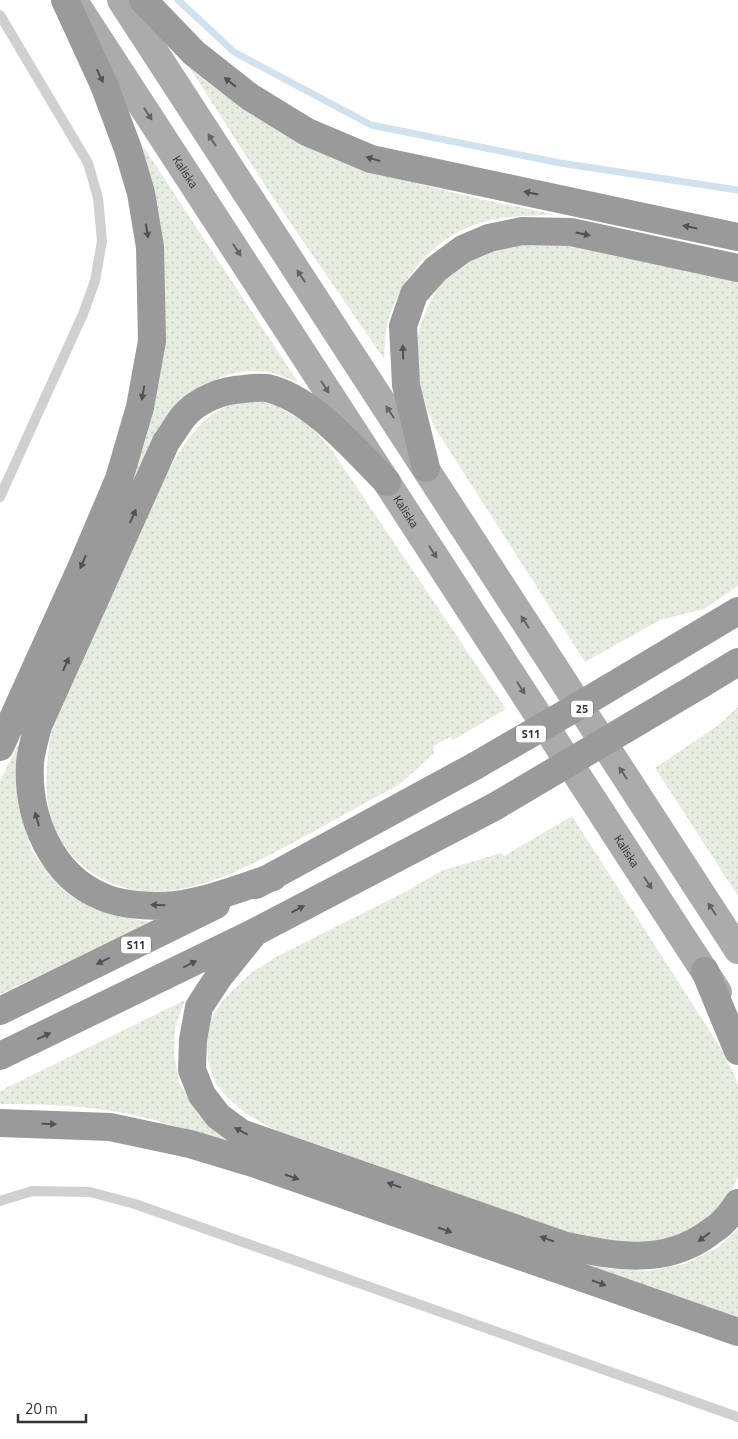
<svg xmlns="http://www.w3.org/2000/svg" width="738" height="1439" viewBox="0 0 738 1439" font-family="'Titillium Web',sans-serif">
<defs>
<pattern id="green-dots" width="8" height="8" patternUnits="userSpaceOnUse" patternTransform="scale(1.25)"><rect width="8" height="8" fill="#e6ecdf"/><path d="M2 2h.1M6 6h.1" fill="none" stroke="#c6cbc0" stroke-width="1.8" stroke-linecap="round"/></pattern>
</defs>
<rect width="100%" height="100%" fill="#fff"/>
<path fill="url(#green-dots)" d="M 186,62 C 218,91 255,120 294,139 C 377,179 467,196 556,215 C 530,216 502,215 477,224 C 436,237 404,274 390,314 C 385,327 385,345 384,359 L 270,193 Z
M 143,146 L 298,382 L 270,372 L 246,371 L 230,374 L 202,385 L 185,396 L 128,490 L 142,449 L 155,395 Z
M 535,243 L 563,244 L 738,279 L 738,586 L 704,609 L 660,620 L 585,662 L 435,428 C 425,405 417,380 416,354 C 415,330 434,287 452,271 C 458,266 465,262 472,258 C 490,248 514,246 535,243 Z
M 256,401 L 272,403 L 308,424 L 331,449 L 506,709 L 453,740 L 450,737 L 433,746 L 434,753 C 422,763 411,776 398,785 C 393,789 386,791 381,794 C 367,802 352,810 338,818 C 285,846 229,883 169,891 C 138,895 105,885 81,864 C 40,828 44,781 51,732 L 166,475 C 181,449 198,417 228,406 C 237,403 247,402 256,401 Z
M 738,707 L 738,896 L 655,768 L 720,724 Z
M 26,729 L 16,772 L 18,805 L 32,852 L 52,877 L 81,901 L 113,915 L 149,922 L 110,943 L 0,994 L 0,781 Z
M 572,816 L 720,1047 L 735,1076 L 738,1087 C 738,1109 738,1131 738,1153 C 738,1160 738,1169 738,1176 C 727,1209 688,1239 654,1242 C 630,1245 606,1241 581,1237 L 273,1129 L 245,1113 L 227,1097 L 216,1084 L 208,1061 L 207,1041 L 211,1020 L 223,1000 L 251,973 L 276,957 L 407,891 L 441,871 L 501,853 L 504,856 Z
M 185,1000 L 175,1027 L 174,1054 L 179,1082 L 199,1115 L 225,1135 L 235,1145 C 193,1132 150,1116 106,1110 C 71,1105 36,1104 0,1104 L 0,1091 Z
M 738,1229 L 738,1320 L 549,1255 L 610,1269 L 649,1271 L 684,1264 L 719,1247 Z"/>
<g fill="none" stroke-linecap="round" stroke-linejoin="round">
<path stroke="#cfe2ee" stroke-width="7" d="M 178,0 L 234,52 L 371,125 L 560,163 L 738,190"/>
<path stroke="#d0d0d0" stroke-width="10" d="M 0,15 L 88,163 L 98,198 L 102,241 L 95,281 L 83,314 L 0,497
M 0,1201 L 32,1191 L 90,1192 L 135,1204 L 738,1417"/>
<g stroke="#ababab" stroke-width="28">
<path d="M 121,0 L 738,950"/>
<path id="s1" d="M 74,1 L 718,992"/>
</g>
<path stroke="#9a9a9a" stroke-width="28" d="M 143,0 L 194,53 L 250,97 L 307,132 L 371,159 L 738,237
M 426,468 L 406,385 L 403,326 L 414,294 L 436,269 L 463,249 L 489,238 L 522,231 L 571,232 L 738,268
M 700,685 L 738,662
M 587,701 L 738,611
M 0,747 L 82,566 L 119,479 L 140,407 L 152,341 L 150,247 L 141,193 L 128,149 L 104,85 L 65,0
M 273,877 C 238,889 200,904 163,906 C 144,906 121,905 103,897 C 51,876 27,817 30,763 C 31,751 35,738 38,726 L 166,442 C 172,434 177,425 183,417 C 197,400 222,390 244,389 C 252,388 260,387 267,388 C 312,398 355,450 387,482
M 256,885 L 475,766
M 255,932 L 218,978 L 199,1007 L 193,1040 L 192,1070 L 202,1095 L 218,1116 L 241,1133 L 566,1246 C 615,1256 665,1266 709,1233 C 714,1229 720,1226 724,1221 C 729,1216 734,1209 738,1203
M 705,971 L 738,1051
M 0,1011 L 216,905
M 0,1056 L 255,932 L 494,807
M 0,1123 L 110,1127 L 190,1144 L 253,1163 L 738,1332"/>
<path stroke="#9a9a9a" stroke-width="28" d="M 475,766 L 587,701
M 494,807 L 700,685"/>
</g>
<defs><path id="oneway-solid" d="M-6-.8H1V-3.2L6.5 0L1 3.2V.8H-6Z" transform="scale(1.25)"/></defs>
<g fill="#525252">
<use href="#oneway-solid" transform="translate(100 76) rotate(65)"/>
<use href="#oneway-solid" transform="translate(230 82) rotate(-142)"/>
<use href="#oneway-solid" transform="translate(373 159) rotate(-164)"/>
<use href="#oneway-solid" transform="translate(531 193) rotate(-168)"/>
<use href="#oneway-solid" transform="translate(690 227) rotate(-168)"/>
<use href="#oneway-solid" transform="translate(147 231) rotate(81)"/>
<use href="#oneway-solid" transform="translate(583 234) rotate(12)"/>
<use href="#oneway-solid" transform="translate(403 352) rotate(-92)"/>
<use href="#oneway-solid" transform="translate(143 393) rotate(100)"/>
<use href="#oneway-solid" transform="translate(133 516) rotate(-66)"/>
<use href="#oneway-solid" transform="translate(83 562) rotate(113)"/>
<use href="#oneway-solid" transform="translate(66 664) rotate(-66)"/>
<use href="#oneway-solid" transform="translate(37 819) rotate(-106)"/>
<use href="#oneway-solid" transform="translate(158 905) rotate(-179)"/>
<use href="#oneway-solid" transform="translate(298 909) rotate(-28)"/>
<use href="#oneway-solid" transform="translate(103 961) rotate(154)"/>
<use href="#oneway-solid" transform="translate(190 964) rotate(-26)"/>
<use href="#oneway-solid" transform="translate(44 1036) rotate(-25)"/>
<use href="#oneway-solid" transform="translate(49 1124) rotate(2)"/>
<use href="#oneway-solid" transform="translate(241 1131) rotate(-152)"/>
<use href="#oneway-solid" transform="translate(292 1177) rotate(19)"/>
<use href="#oneway-solid" transform="translate(394 1185) rotate(-161)"/>
<use href="#oneway-solid" transform="translate(445 1230) rotate(19)"/>
<use href="#oneway-solid" transform="translate(704 1237) rotate(143)"/>
<use href="#oneway-solid" transform="translate(547 1239) rotate(-161)"/>
<use href="#oneway-solid" transform="translate(599 1283) rotate(19)"/>
</g>
<g fill="#636363">
<use href="#oneway-solid" transform="translate(148 114) rotate(57)"/>
<use href="#oneway-solid" transform="translate(212 140) rotate(-123)"/>
<use href="#oneway-solid" transform="translate(237 250) rotate(57)"/>
<use href="#oneway-solid" transform="translate(301 276) rotate(-123)"/>
<use href="#oneway-solid" transform="translate(325 387) rotate(57)"/>
<use href="#oneway-solid" transform="translate(390 412) rotate(-123)"/>
<use href="#oneway-solid" transform="translate(433 552) rotate(57)"/>
<use href="#oneway-solid" transform="translate(525 622) rotate(-123)"/>
<use href="#oneway-solid" transform="translate(521 688) rotate(57)"/>
<use href="#oneway-solid" transform="translate(623 773) rotate(-123)"/>
<use href="#oneway-solid" transform="translate(648 883) rotate(57)"/>
<use href="#oneway-solid" transform="translate(712 909) rotate(-123)"/>
</g>
<g text-anchor="middle" stroke-width="5" stroke-linejoin="round" paint-order="stroke">
<g fill="#fff" stroke="#707070" stroke-width="1">
<rect x="571" y="700.5" width="22" height="17" rx="4"/>
<rect x="516" y="725.5" width="30" height="17" rx="4"/>
<rect x="121" y="936.5" width="30" height="17" rx="4"/>
</g>
<g font-size="11" font-weight="bold" fill="#333">
<text x="582" y="713">25</text>
<text x="531" y="738">S11</text>
<text x="136" y="949">S11</text>
</g>
<g font-size="12" fill="#333" stroke="#fff">
<text dy="4" stroke="none"><textPath href="#s1" startOffset="204">Kaliska</textPath></text>
<text dy="4" stroke="none"><textPath href="#s1" startOffset="609">Kaliska</textPath></text>
<text dy="4" stroke="none"><textPath href="#s1" startOffset="1014">Kaliska</textPath></text>
</g>
</g>
<path d="M18 1414v8h68v-8" fill="none" stroke="#333333" stroke-width="2.5"/>
<text x="25" y="1414" font-size="15" fill="#333333" stroke="#ffffff" stroke-width="4" paint-order="stroke">20 m</text>
</svg>
